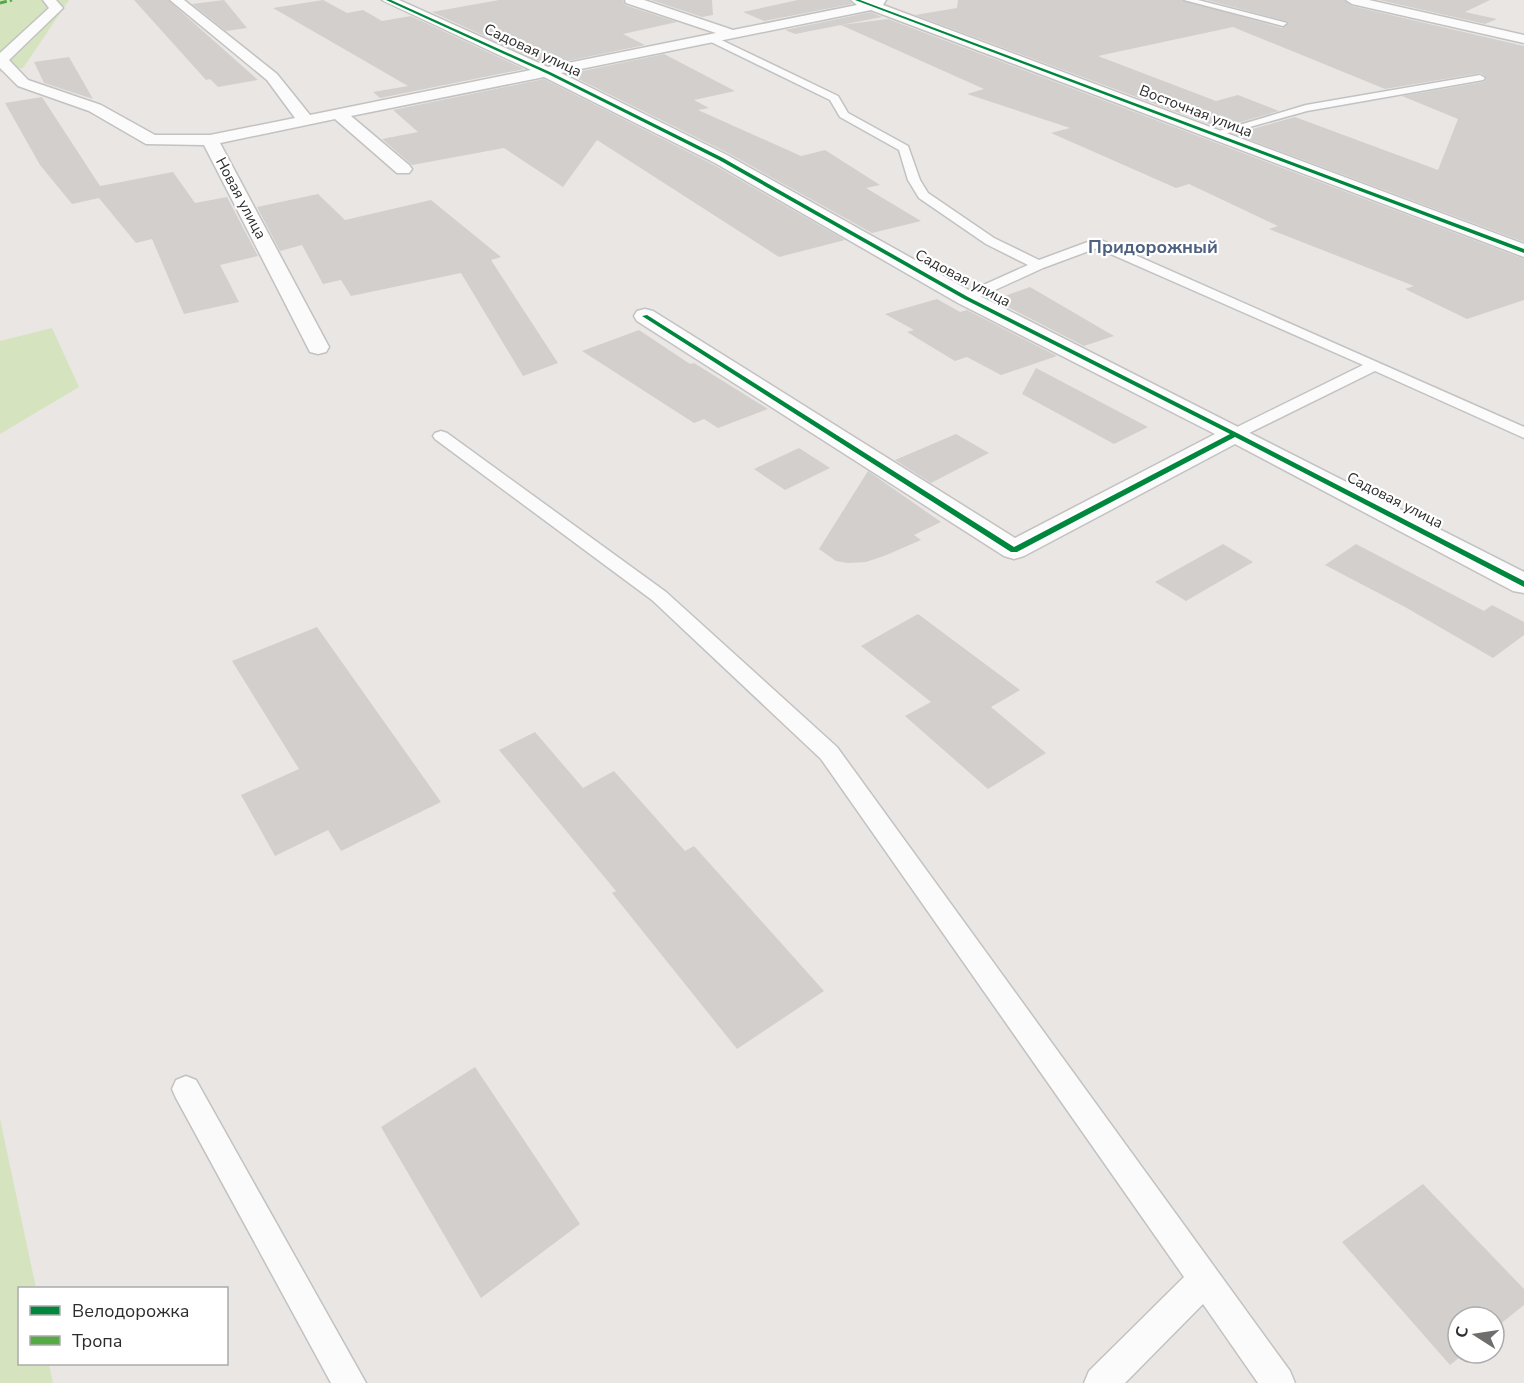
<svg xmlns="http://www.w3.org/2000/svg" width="1524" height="1383" viewBox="0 0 1524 1383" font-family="'Nunito Sans',sans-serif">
<rect width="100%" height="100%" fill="#eae6e4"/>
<path fill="#d5e4be" d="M 0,0 L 69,0 L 23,68 L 0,72 Z
M 52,328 L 79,387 L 0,434 L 0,341 Z
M 0,1119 L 36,1288 L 20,1288 L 20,1364 L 49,1364 L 53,1383 L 0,1383 Z"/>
<path fill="#d2cfcd" d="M 134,0 L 168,0 L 258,80 L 218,87 L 210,79 L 206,80 Z
M 224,0 L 247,28 L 226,31 L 192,4 Z
M 323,0 L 347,13 L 363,10 L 382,21 L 411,16 L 524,69 L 380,98 L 373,92 L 408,86 L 273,8 Z
M 499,0 L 623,0 L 625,5 L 677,22 L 623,34 L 645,45 L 548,65 L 432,12 Z
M 651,0 L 712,0 L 713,15 L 702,17 Z
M 798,0 L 849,0 L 852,4 L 764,21 L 743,12 Z
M 958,0 L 1182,0 L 1282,28 L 1289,22 L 1207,0 L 1344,0 L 1352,6 L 1524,46 L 1524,242 L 1234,134 L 1295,117 L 1438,170 L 1458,119 L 1402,96 L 1483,82 L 1487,78 L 1481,73 L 1385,89 L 1233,27 L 1098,56 L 1216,101 L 1238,95 L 1279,111 L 1220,128 L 915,15 L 957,8 Z
M 1379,0 L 1490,0 L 1465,12 L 1497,19 L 1485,24 Z
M 871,12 L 882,17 L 795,34 L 785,30 Z
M 888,19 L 1524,259 L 1524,300 L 1467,319 L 1405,289 L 1414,286 L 1269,229 L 1278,226 L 1189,184 L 1176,188 L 1051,133 L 1070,128 L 967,94 L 984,89 L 841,25 Z
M 664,54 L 735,91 L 694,100 L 709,108 L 698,110 L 801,156 L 825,150 L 880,185 L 866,188 L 921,221 L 872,233 L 728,153 L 568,74 Z
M 69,57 L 93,99 L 44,83 L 34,62 Z
M 544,79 L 714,165 L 845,240 L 779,257 L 597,140 L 563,187 L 504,148 L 412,165 L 382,139 L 418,132 L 393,110 Z
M 42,97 L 100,186 L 173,172 L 195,203 L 227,197 L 258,256 L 220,265 L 239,302 L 184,314 L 152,239 L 136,243 L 99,198 L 72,204 L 40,165 L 5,103 Z
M 318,194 L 345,220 L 431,200 L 501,257 L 491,260 L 558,363 L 523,376 L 461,273 L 351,296 L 341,280 L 323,284 L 302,245 L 280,251 L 257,207 Z
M 1030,287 L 1114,336 L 1084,346 L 994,300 Z
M 937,299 L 960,312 L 967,310 L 1057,356 L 1001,375 L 967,357 L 955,361 L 907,332 L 914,330 L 885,314 Z
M 639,330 L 690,364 L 694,363 L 768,409 L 718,428 L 704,419 L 694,423 L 582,351 Z
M 1036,368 L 1148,427 L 1114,444 L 1022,394 Z
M 956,434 L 989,453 L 931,483 L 895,460 Z
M 799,448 L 830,468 L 785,490 L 754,469 Z
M 868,471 L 941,522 L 914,535 L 921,540 L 884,556 L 866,562 L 848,563 L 836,561 L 819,549 Z
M 1223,544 L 1253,562 L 1186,601 L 1155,582 Z
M 1356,544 L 1484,611 L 1492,605 L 1524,622 L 1524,635 L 1493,658 L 1405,607 L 1325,565 Z
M 918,614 L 1020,690 L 991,707 L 1046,753 L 988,789 L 905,716 L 931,702 L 861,646 Z
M 317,627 L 441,802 L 341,851 L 328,830 L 275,856 L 241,795 L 299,769 L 232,661 Z
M 535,732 L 583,788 L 614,771 L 685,851 L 694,846 L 824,991 L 737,1049 L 612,893 L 616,891 L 499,750 Z
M 475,1067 L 580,1224 L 481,1298 L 381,1127 Z
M 1423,1184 L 1524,1289 L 1524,1305 L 1494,1329 L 1494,1317 L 1458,1317 L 1458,1353 L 1465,1353 L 1450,1365 L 1342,1242 Z"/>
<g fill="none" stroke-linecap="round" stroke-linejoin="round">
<defs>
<path id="service" d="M 1184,0 L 1198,0 L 1287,23 L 1283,26 Z
M 707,36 L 713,36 L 838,96 L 848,113 L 908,146 L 920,180 L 928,193 L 994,238 L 1039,260 L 1093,240 L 1101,240 L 1524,427 L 1524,438 L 1375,371 L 1241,437 L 1229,437 L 1227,434 L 1229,431 L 1363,365 L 1097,248 L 1043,268 L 971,301 L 961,301 L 959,298 L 961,295 L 1028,265 L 986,244 L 919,198 L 908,180 L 899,150 L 840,117 L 830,100 L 707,40 Z
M 1480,75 L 1485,78 L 1483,80 L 1307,111 L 1214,137 L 1209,134 L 1306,105 Z
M 441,431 L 447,433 L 666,592 L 837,747 L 1290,1371 L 1295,1383 L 1258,1383 L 1203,1304 L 1125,1383 L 1084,1383 L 1089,1371 L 1184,1277 L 821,759 L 652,600 L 435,439 L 433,436 L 435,433 Z
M 186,1076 L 196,1080 L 366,1383 L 331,1383 L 176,1098 L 172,1089 L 176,1080 Z"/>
<path id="minor" d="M 43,0 L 56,0 L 63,8 L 9,60 L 28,80 L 101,105 L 155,135 L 210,135 L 295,118 L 267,80 L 170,0 L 184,0 L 277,74 L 310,115 L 531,70 L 382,0 L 399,0 L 548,67 L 716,33 L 626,3 L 625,0 L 644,0 L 733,30 L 857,5 L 851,0 L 886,0 L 883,5 L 1524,244 L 1524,257 L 871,10 L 561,73 L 727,155 L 974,293 L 1524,572 L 1524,593 L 1513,591 L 1235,444 L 1024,556 L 1014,559 L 1004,556 L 637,321 L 634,316 L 637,311 L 645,309 L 653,311 L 1015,538 L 1215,434 L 958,303 L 715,163 L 544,77 L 351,116 L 409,165 L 412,169 L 409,173 L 397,173 L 335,119 L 220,143 L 329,347 L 326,352 L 318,354 L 310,352 L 204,145 L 146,144 L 89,111 L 18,86 L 0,68 L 0,53 L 49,8 Z
M 1346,0 L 1369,0 L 1524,35 L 1524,43 L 1352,4 Z"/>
</defs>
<use href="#service" stroke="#c2c2c2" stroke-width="3"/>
<use href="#minor" stroke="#c2c2c2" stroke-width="3"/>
<use href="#service" fill="#fcfbfb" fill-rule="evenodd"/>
<use href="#minor" fill="#fcfbfb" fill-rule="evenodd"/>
<path stroke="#54ab44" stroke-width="3" stroke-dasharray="7 3" stroke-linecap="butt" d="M 0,3 L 12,0"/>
<defs>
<path id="cycleway" d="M 386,0 L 391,0 L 550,72 L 723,158 L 968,297 L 1237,433 L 1524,581 L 1524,587 L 1235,437 L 1017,552 L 1011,552 L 642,316 L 647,315 L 1014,547 L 1230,434 L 964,299 L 719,160 L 548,74 Z
M 855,0 L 860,0 L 1524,249 L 1524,253 Z"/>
</defs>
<use href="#cycleway" stroke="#fff" stroke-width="4"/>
<use href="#cycleway" fill="#00873e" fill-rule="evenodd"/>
</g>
<g text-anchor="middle" stroke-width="4.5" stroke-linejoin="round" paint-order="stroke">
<g font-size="15" fill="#2d2d2d" stroke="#fff">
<text transform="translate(533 50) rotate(25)" y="5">Садовая улица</text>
<text transform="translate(1196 111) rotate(21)" y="5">Восточная улица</text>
<text transform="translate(241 198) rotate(62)" y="5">Новая улица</text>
<text transform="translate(963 278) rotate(28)" y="5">Садовая улица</text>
<text transform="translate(1395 500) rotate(27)" y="5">Садовая улица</text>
</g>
<g font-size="18" font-weight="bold" fill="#4d607e" stroke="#fff">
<text x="1153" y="253">Придорожный</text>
</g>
</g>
<rect x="18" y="1287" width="210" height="78" fill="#ffffff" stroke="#ababab" stroke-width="1.5"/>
<rect x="30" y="1306" width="30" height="9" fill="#00873e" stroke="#ababab" stroke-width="1.5"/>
<text x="72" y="1317" font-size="18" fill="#2d2d2d">Велодорожка</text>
<rect x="30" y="1336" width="30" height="9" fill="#54ab44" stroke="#ababab" stroke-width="1.5"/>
<text x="72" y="1347" font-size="18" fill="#2d2d2d">Тропа</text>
<g transform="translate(1476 1335) rotate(282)"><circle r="28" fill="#ffffff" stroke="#ababab" stroke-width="1.5"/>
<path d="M0-4.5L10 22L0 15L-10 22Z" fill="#6f6e6d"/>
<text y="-9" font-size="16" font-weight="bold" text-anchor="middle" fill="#2d2d2d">С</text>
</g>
</svg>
